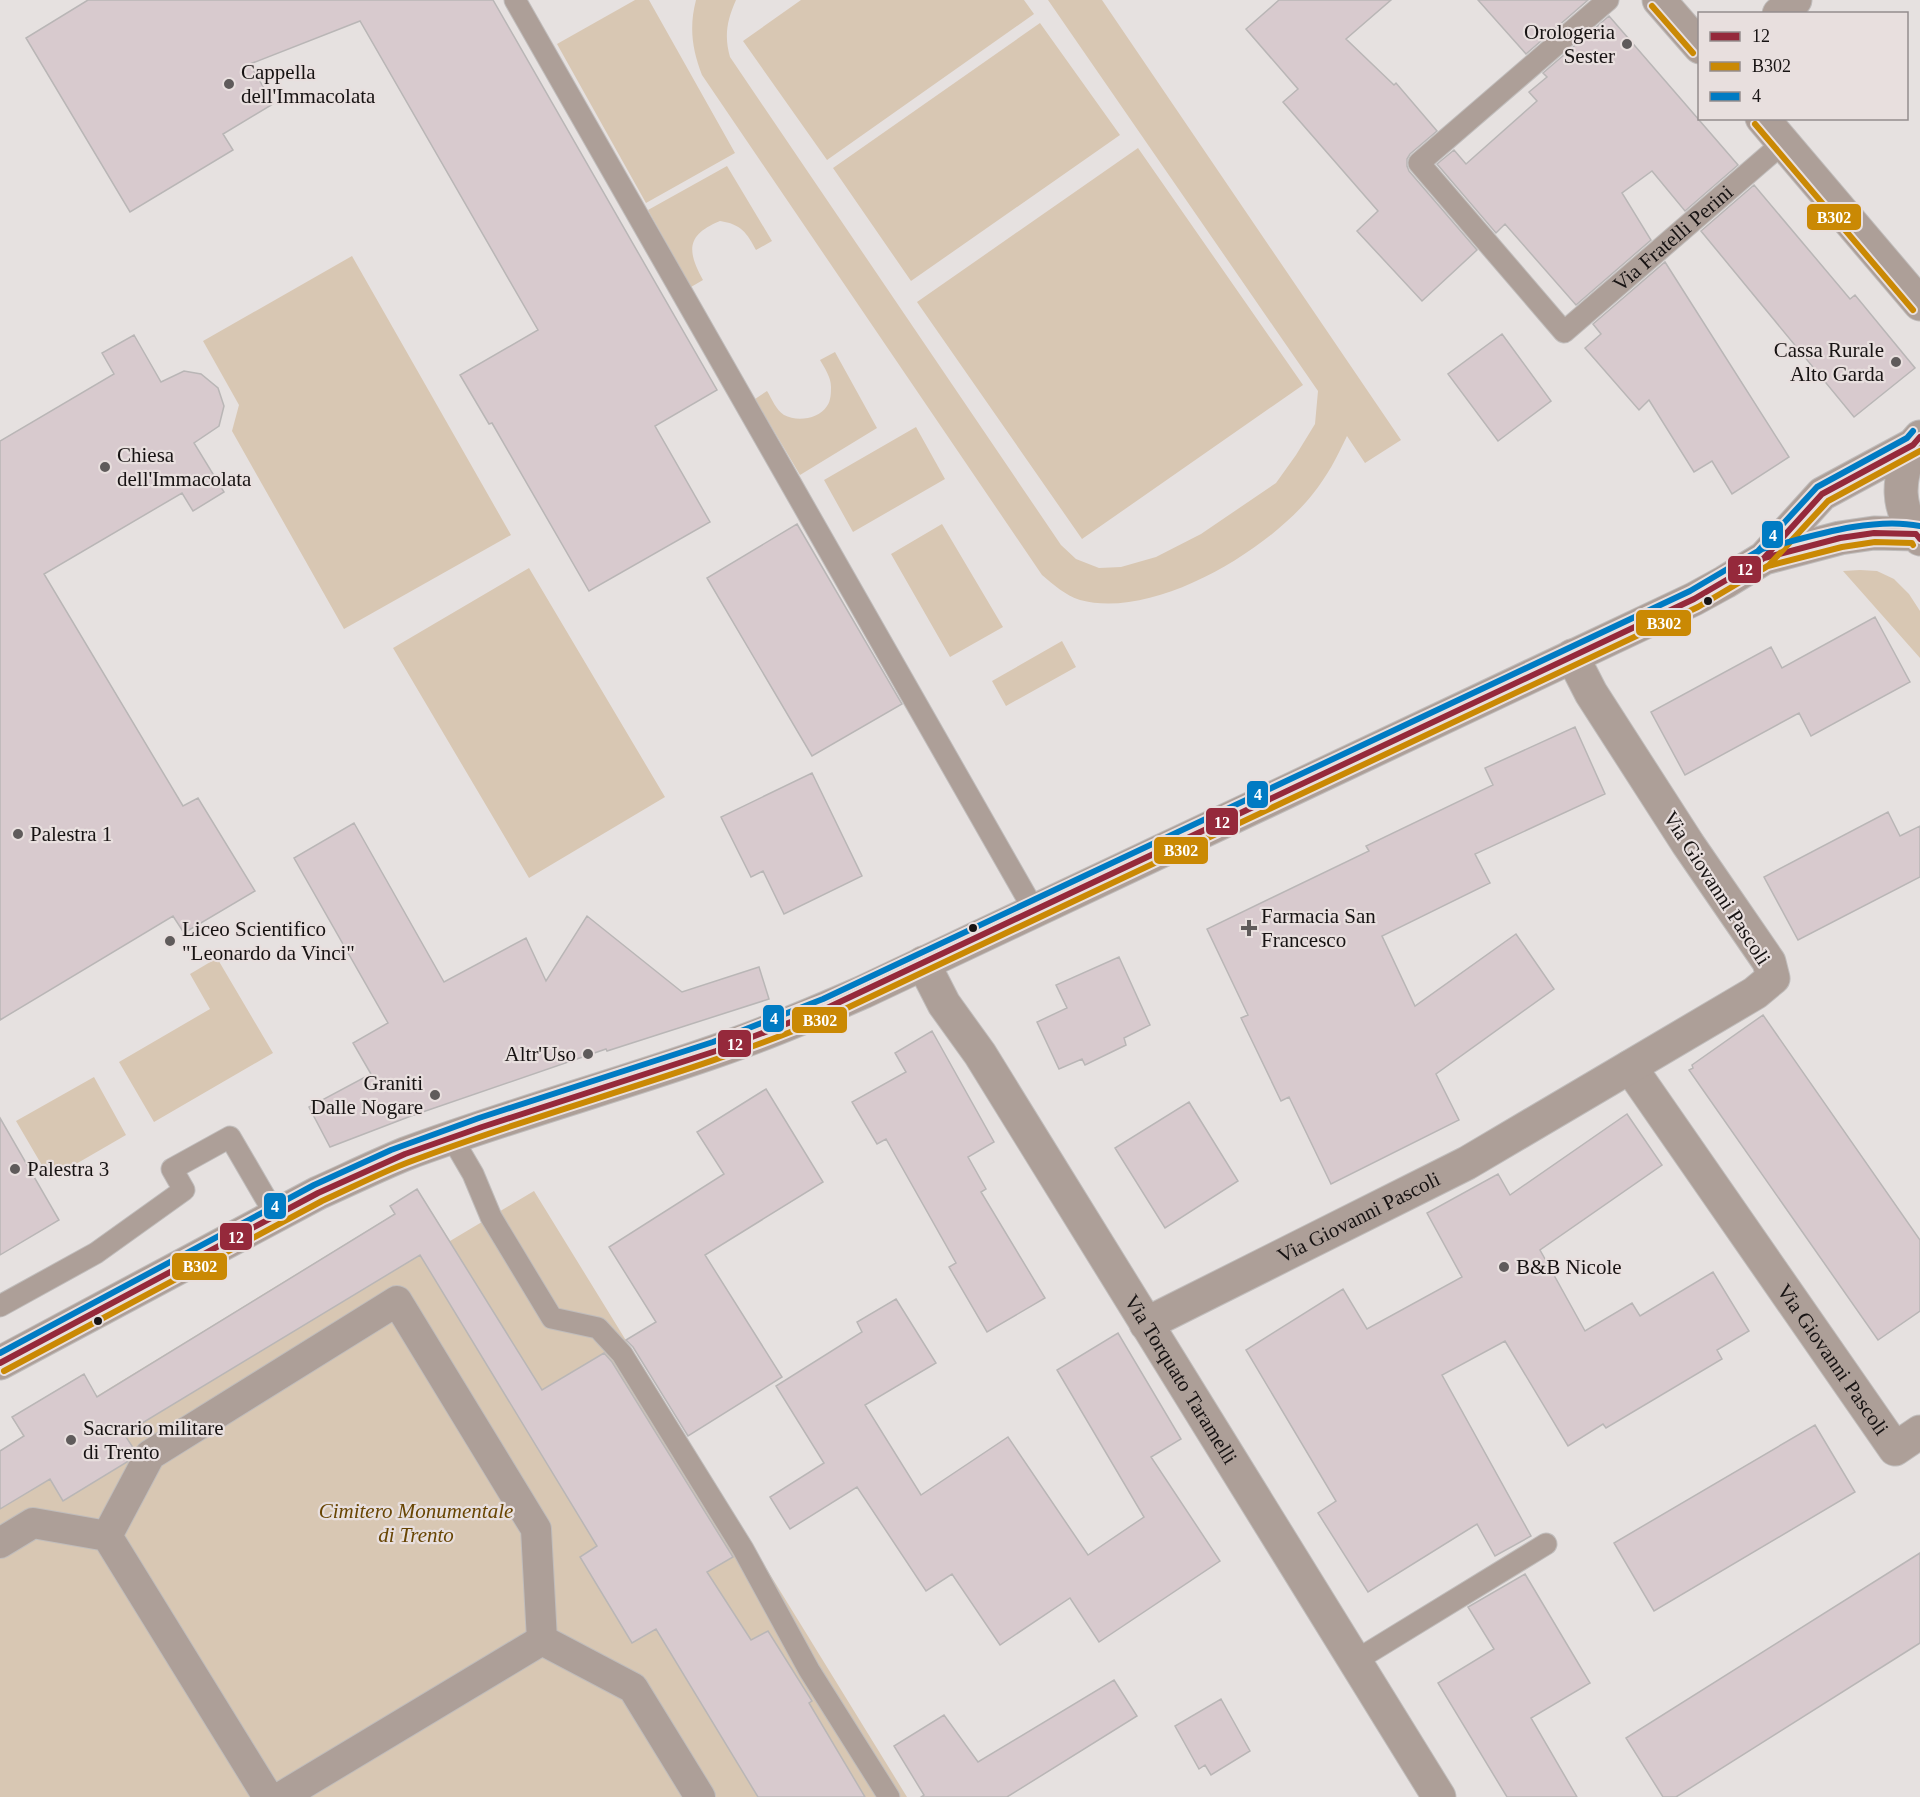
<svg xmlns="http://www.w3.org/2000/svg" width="1920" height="1797" viewBox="0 0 1920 1797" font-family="'Times New Roman',serif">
<rect width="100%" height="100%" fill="#e6e1e0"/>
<path fill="#d8c7b3" d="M 635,0 L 649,0 L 735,153 L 646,203 L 557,44 Z
M 696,0 L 736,0 C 727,20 724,36 730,57 L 1061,545 L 1076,559 L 1099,568 L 1121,567 L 1156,557 L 1201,534 L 1276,483 L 1296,455 L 1315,424 L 1318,391 L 1048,0 L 1102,0 L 1401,440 L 1365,463 L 1347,436 C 1336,459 1328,475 1312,495 C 1267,551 1154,620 1080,600 C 1065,595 1054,585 1042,575 L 702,75 C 692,49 689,27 696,0 Z
M 801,0 L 1024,0 L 1034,14 L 827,160 L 743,41 Z
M 1040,23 L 1120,135 L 911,281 L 833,168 Z
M 1138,148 L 1303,385 L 1082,539 L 917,302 Z
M 727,166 L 772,241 L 756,250 C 747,233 741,224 720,221 C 686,235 687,251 703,280 L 691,287 L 648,210 Z
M 352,256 L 511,535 L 344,629 L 232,431 L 239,405 L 203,341 Z
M 835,352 L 877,428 L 800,475 L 755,399 L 767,391 C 772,399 776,410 784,415 C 797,422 819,419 827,406 C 831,401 831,392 831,387 C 831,377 825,369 820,360 Z
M 916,427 L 945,479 L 853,532 L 824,480 Z
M 942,524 L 1003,627 L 950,657 L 891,554 Z
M 529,568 L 665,797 L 529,878 L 393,648 Z
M 1860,570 L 1877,571 L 1894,579 L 1909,594 L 1920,611 L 1920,658 L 1843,571 Z
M 1062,641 L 1076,667 L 1006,706 L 992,681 Z
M 217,958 L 273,1053 L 154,1122 L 119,1062 L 210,1009 L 190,974 Z
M 94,1077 L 126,1135 L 50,1179 L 16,1121 Z
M 534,1191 L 907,1797 L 0,1797 L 0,1451 L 23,1436 L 12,1417 L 83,1374 L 97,1396 L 422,1197 L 450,1241 Z"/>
<path fill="#d8cace" stroke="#b9b6b6" stroke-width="1.5" d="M 88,0 L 493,0 L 717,390 L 655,426 L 710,522 L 589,591 L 492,423 L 489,424 L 460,375 L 538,330 L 360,21 L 250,64 L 273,104 L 223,134 L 233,150 L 130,212 L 26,38 Z
M 1279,0 L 1391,0 L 1346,39 L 1394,85 L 1396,83 L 1437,131 L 1410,154 L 1407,159 L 1407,166 L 1409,171 L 1477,250 L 1422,301 L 1357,231 L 1378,211 L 1283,102 L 1298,89 L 1246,29 Z
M 1478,0 L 1588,0 L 1526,54 Z
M 1609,16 L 1738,165 L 1685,211 L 1652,171 L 1622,193 L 1651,240 L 1576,305 L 1505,224 L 1496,233 L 1437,164 L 1454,150 L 1466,164 L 1537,101 L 1529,92 L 1547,77 L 1543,73 Z
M 1754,185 L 1850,299 L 1855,295 L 1915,368 L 1854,417 L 1701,231 Z
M 1665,262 L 1789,457 L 1732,494 L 1712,461 L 1694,472 L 1649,400 L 1639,410 L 1585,348 L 1601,334 L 1593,324 Z
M 1502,334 L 1551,401 L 1498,441 L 1448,374 Z
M 134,335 L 161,382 L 184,371 L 201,374 L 218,388 L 224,406 L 219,426 L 194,443 L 224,492 L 193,511 L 182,493 L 44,574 L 183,806 L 198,798 L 255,891 L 184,933 L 173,916 L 0,1020 L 0,441 L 114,374 L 102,353 Z
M 797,524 L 902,704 L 812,756 L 707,578 Z
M 1875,617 L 1910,682 L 1811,736 L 1799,713 L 1685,775 L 1651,712 L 1771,647 L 1782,668 Z
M 1575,727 L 1605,794 L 1475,854 L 1490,883 L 1382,936 L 1415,1006 L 1516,934 L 1554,989 L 1436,1074 L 1459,1120 L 1331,1184 L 1289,1097 L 1281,1101 L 1241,1018 L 1248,1015 L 1207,929 L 1369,851 L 1366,846 L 1493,785 L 1485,768 Z
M 812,773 L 862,876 L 784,914 L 763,871 L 751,877 L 721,817 Z
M 1888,812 L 1900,836 L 1920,826 L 1920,877 L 1798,940 L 1764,877 Z
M 354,823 L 444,982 L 526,938 L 546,981 L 587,916 L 682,992 L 759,967 L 769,999 L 607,1051 L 606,1049 L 411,1116 L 330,1147 L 309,1107 L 371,1074 L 353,1043 L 388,1023 L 294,858 Z
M 1119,957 L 1150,1025 L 1124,1038 L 1126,1045 L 1085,1065 L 1082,1059 L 1059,1069 L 1037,1022 L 1067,1008 L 1056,985 Z
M 1763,1015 L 1920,1240 L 1920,1311 L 1878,1340 L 1689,1070 L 1693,1068 L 1692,1065 Z
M 932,1031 L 994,1142 L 968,1157 L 986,1189 L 981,1192 L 1045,1298 L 987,1332 L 949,1267 L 956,1263 L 886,1139 L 877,1144 L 852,1102 L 906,1072 L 895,1053 Z
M 766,1089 L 823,1182 L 705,1255 L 782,1377 L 688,1436 L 633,1347 L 626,1340 L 656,1322 L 609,1247 L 724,1174 L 697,1132 Z
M 1189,1102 L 1238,1181 L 1165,1228 L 1115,1148 Z
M 1627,1114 L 1662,1165 L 1540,1250 L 1585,1331 L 1632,1303 L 1640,1316 L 1713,1272 L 1749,1331 L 1717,1350 L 1722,1359 L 1606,1428 L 1603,1424 L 1568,1446 L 1505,1341 L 1442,1375 L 1531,1536 L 1495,1556 L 1477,1524 L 1368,1592 L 1318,1513 L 1336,1501 L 1246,1350 L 1343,1289 L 1367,1329 L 1462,1277 L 1427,1213 L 1498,1174 L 1510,1195 Z
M 0,1118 L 59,1220 L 0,1255 Z
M 417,1189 L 542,1390 L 604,1353 L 612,1362 L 733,1557 L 707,1572 L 751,1640 L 768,1631 L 812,1701 L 809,1703 L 865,1797 L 758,1797 L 656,1629 L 632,1643 L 580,1557 L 597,1546 L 420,1255 L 124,1434 L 134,1449 L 127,1462 L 63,1501 L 50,1479 L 0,1509 L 0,1451 L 24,1436 L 12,1417 L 84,1374 L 97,1397 L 395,1214 L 390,1206 Z
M 896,1299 L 936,1363 L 865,1405 L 921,1495 L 1008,1437 L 1088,1555 L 1144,1517 L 1057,1370 L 1118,1333 L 1181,1439 L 1151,1457 L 1220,1561 L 1099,1642 L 1070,1598 L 1000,1645 L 952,1574 L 926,1591 L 857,1487 L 790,1529 L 770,1497 L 824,1463 L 776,1386 L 862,1332 L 857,1322 Z
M 1815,1425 L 1855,1492 L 1654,1611 L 1614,1543 Z
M 1920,1553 L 1920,1643 L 1676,1797 L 1663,1797 L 1626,1738 Z
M 1525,1574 L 1590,1683 L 1531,1718 L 1577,1797 L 1507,1797 L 1438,1683 L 1494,1649 L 1468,1607 Z
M 1114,1680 L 1137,1716 L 1007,1797 L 921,1797 L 924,1795 L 894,1746 L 944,1715 L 978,1762 Z
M 1221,1699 L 1250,1751 L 1211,1775 L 1205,1765 L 1199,1769 L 1175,1726 Z"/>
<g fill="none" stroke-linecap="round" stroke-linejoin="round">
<defs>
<g id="service">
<path d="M 515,0 L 1034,910"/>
<path id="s1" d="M 1608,0 L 1419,163 L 1564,332 L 1783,143"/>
<path d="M 452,1138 L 473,1174 L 491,1217 L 552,1318 L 598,1328 L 622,1354 L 743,1549 L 809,1670 L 889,1797"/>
<path d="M 0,1306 L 96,1253 L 184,1190 L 172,1169 L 230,1137 L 276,1216"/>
<path d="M 1355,1661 L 1546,1544"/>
</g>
<path id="pedestrian" d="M 107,1536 L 268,1797
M 0,1543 L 33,1523 L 107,1536 L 150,1455 L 397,1301 L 536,1529 L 542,1640 L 633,1688 L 700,1797
M 281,1797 L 542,1640"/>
<g id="minor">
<path d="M 1779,14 L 1795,0"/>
<path id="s2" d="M 923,963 L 944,1004 L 980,1054 L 1439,1797"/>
<path id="s3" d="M 1630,1067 L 1895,1449 L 1920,1432"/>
<path id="s4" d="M 1146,1324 L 1467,1163 L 1755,993 L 1773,978 L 1769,962 L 1688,844 L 1591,693 L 1572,656"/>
</g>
<path id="tertiary" d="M 1659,0 L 1700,47
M 1762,118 L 1920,304
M 1913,445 C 1897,479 1895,508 1920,539
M 1764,558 L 1840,538 L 1874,533 L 1916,534
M 0,1363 L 318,1193 C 347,1180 376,1166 405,1154 C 507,1116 613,1087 716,1051 C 766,1034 815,1013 863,992 L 1694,599 L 1725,582 L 1764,558 L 1822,494 L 1913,445 L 1920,437"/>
</defs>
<use href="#service" stroke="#c0bdbc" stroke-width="23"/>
<use href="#pedestrian" stroke="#c0bdbc" stroke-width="32"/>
<use href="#minor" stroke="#c0bdbc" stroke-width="35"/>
<use href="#tertiary" stroke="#c0bdbc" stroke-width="35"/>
<use href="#service" stroke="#ad9f98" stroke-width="21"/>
<use href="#pedestrian" stroke="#ad9f98" stroke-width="30"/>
<use href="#minor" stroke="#ad9f98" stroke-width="33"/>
<use href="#tertiary" stroke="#ad9f98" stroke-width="33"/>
<defs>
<path id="bus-1" d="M 1758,562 L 1764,558 L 1840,538 L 1874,533 L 1916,534 L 1920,539
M 0,1363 L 318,1193 L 405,1154 L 482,1127 L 716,1051 L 827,1008 L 1694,599 L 1764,558 L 1822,494 L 1913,445 L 1920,437"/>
<path id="bus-2" d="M 1652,6 L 1693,53
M 1755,124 L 1913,310
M 1763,569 L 1768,566 L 1842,547 L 1875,542 L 1912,543 L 1913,545
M 4,1371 L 322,1201 C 351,1188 380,1173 409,1162 C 548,1109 693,1074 830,1016 L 1698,607 L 1769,565 L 1828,501 L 1920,451"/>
<path id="bus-3" d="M 1753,555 L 1762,549 C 1809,537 1871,516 1920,526
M 0,1353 L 314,1185 L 391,1150 L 479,1118 L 713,1042 L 823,999 L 1690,591 L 1758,551 L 1817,487 L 1907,438 L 1913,431"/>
</defs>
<use href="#bus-1" stroke="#e8dfde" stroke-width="10"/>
<use href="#bus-2" stroke="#e8dfde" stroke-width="10"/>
<use href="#bus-3" stroke="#e8dfde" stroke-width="10"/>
<use href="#bus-1" stroke="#95293b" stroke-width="6"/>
<use href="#bus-2" stroke="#ca8904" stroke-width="6"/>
<use href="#bus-3" stroke="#007bc3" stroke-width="6"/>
</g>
<g fill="#5f5b5b" stroke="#e8dfde" stroke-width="2">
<circle cx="1627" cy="44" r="6"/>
<circle cx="229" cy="84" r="6"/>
<circle cx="1896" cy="362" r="6"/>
<circle cx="105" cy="467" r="6"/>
<circle cx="18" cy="834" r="6"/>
<path d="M1246 919h6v6h6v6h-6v6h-6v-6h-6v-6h6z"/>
<circle cx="170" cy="941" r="6"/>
<circle cx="588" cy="1054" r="6"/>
<circle cx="435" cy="1095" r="6"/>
<circle cx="15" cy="1169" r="6"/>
<circle cx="1504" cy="1267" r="6"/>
<circle cx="71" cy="1440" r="6"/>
</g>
<g fill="#171313" stroke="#e8dfde" stroke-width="2">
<circle cx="1708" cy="601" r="5"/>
<circle cx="973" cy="928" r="5"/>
<circle cx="98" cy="1321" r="5"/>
</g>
<g text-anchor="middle" stroke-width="4.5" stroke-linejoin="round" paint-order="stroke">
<g font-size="21" fill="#171313" stroke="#e8dfde" text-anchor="start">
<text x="1615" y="39" text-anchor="end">Orologeria<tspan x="1615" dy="24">Sester</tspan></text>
<text x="241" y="79">Cappella<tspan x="241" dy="24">dell'Immacolata</tspan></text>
<text x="1884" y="357" text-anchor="end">Cassa Rurale<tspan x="1884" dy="24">Alto Garda</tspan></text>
<text x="117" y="462">Chiesa<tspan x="117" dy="24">dell'Immacolata</tspan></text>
<text x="30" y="841">Palestra 1</text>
<text x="1261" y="923">Farmacia San<tspan x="1261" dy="24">Francesco</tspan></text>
<text x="182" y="936">Liceo Scientifico<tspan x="182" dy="24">"Leonardo da Vinci"</tspan></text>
<text x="576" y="1061" text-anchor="end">Altr'Uso</text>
<text x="423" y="1090" text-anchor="end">Graniti<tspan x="423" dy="24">Dalle Nogare</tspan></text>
<text x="27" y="1176">Palestra 3</text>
<text x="1516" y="1274">B&amp;B Nicole</text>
<text x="83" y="1435">Sacrario militare<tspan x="83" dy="24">di Trento</tspan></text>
</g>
<g font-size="21" fill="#171313" stroke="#e8dfde">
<text dy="7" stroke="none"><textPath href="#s1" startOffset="616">Via Fratelli Perini</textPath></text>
<text transform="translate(1717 888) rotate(57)" y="7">Via Giovanni Pascoli</text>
<text dy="7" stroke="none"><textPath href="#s4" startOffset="238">Via Giovanni Pascoli</textPath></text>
<text dy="7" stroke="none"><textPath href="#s3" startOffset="356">Via Giovanni Pascoli</textPath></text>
<text dy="7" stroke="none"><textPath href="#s2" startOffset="490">Via Torquato Taramelli</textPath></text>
</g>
<g font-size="21" font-style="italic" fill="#684503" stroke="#e8dfde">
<text x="416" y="1518">Cimitero Monumentale<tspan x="416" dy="24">di Trento</tspan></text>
</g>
</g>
<g stroke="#e8dfde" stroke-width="2">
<rect x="1806" y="203" width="56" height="28" rx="6" fill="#ca8904"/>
<rect x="1761" y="520" width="23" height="29" rx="6" fill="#007bc3"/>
<rect x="1727" y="555" width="35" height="29" rx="6" fill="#95293b"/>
<rect x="1635" y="609" width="57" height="28" rx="6" fill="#ca8904"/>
<rect x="1246" y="780" width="23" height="29" rx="6" fill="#007bc3"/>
<rect x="1205" y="807" width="34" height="29" rx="6" fill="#95293b"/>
<rect x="1153" y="836" width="56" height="29" rx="6" fill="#ca8904"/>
<rect x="762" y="1004" width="23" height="29" rx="6" fill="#007bc3"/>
<rect x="791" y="1006" width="57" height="28" rx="6" fill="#ca8904"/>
<rect x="717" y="1029" width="35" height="29" rx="6" fill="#95293b"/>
<rect x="263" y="1192" width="24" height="28" rx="6" fill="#007bc3"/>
<rect x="219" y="1222" width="34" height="29" rx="6" fill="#95293b"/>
<rect x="171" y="1252" width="57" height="29" rx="6" fill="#ca8904"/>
</g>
<g font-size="16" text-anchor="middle" font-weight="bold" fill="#fff">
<text x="1834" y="223">B302</text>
<text x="1773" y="541">4</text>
<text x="1745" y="575">12</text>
<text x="1664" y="629">B302</text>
<text x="1258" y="800">4</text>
<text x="1222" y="828">12</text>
<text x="1181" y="856">B302</text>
<text x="774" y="1024">4</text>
<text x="820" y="1026">B302</text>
<text x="735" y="1050">12</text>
<text x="275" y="1212">4</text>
<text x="236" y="1243">12</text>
<text x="200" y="1272">B302</text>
</g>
<rect x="1698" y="12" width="210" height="108" fill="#e8dfde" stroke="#948d8d" stroke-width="1.5"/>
<rect x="1710" y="32" width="30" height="9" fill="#95293b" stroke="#948d8d" stroke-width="1.5"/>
<text x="1752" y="42" font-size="18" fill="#171313">12</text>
<rect x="1710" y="62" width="30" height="9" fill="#ca8904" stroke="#948d8d" stroke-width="1.5"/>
<text x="1752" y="72" font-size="18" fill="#171313">B302</text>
<rect x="1710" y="92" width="30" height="9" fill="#007bc3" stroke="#948d8d" stroke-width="1.5"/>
<text x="1752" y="102" font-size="18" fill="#171313">4</text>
</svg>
